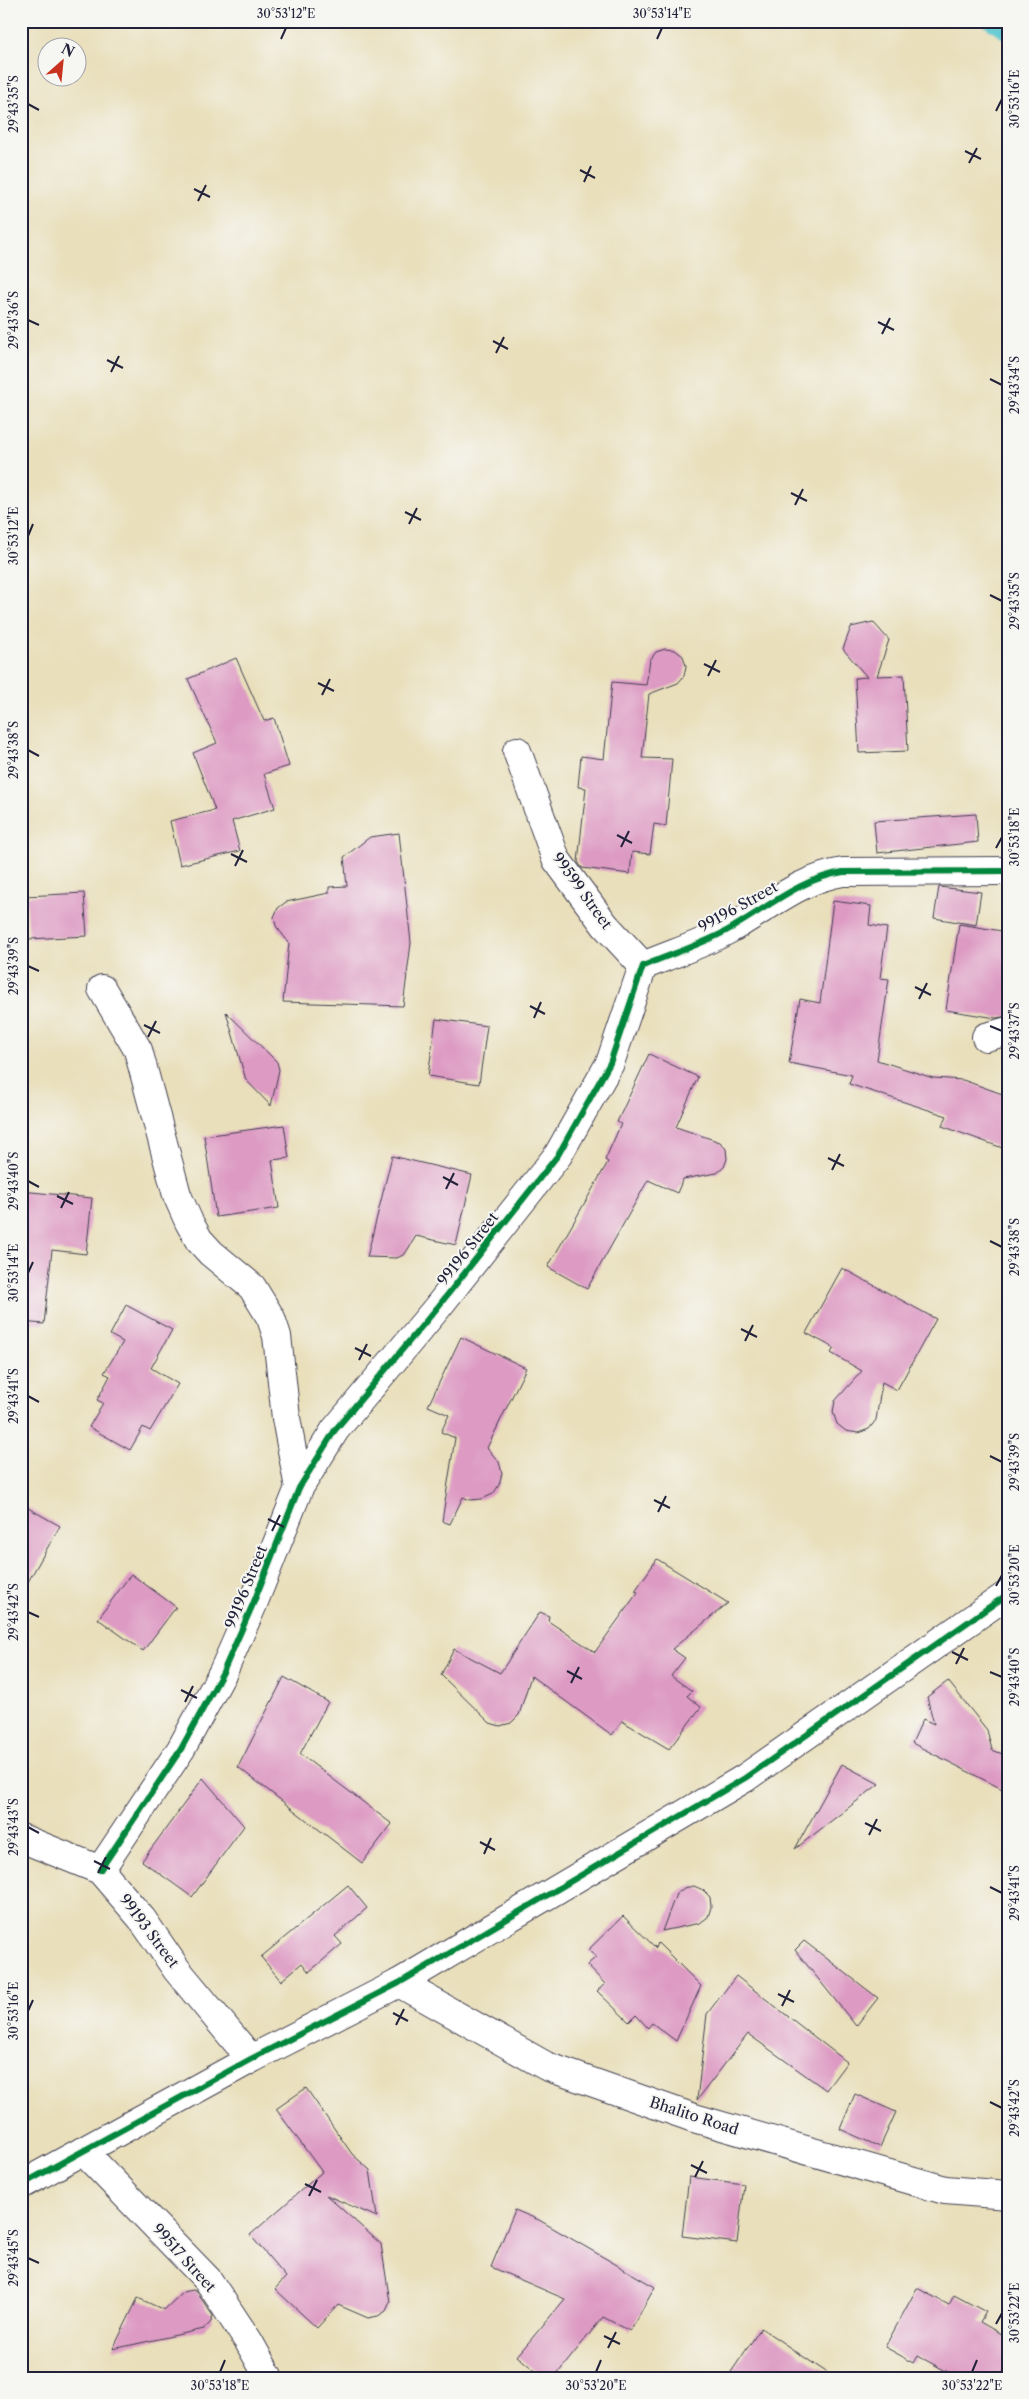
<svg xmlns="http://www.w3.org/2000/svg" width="1029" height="2399" viewBox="0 0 1029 2399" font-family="'Libre Caslon Text',serif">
<rect width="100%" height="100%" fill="#f6f6f2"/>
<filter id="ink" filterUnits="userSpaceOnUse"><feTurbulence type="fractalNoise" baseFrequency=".02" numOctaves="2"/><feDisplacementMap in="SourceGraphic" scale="10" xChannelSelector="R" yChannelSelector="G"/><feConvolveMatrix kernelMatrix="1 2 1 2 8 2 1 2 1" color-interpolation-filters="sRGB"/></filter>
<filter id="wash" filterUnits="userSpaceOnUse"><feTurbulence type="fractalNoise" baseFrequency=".0096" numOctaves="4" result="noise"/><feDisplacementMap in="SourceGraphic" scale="20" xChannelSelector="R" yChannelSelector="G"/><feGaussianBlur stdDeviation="1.12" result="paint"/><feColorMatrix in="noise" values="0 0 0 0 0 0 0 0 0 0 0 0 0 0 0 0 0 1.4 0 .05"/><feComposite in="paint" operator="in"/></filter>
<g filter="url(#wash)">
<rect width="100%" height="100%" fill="#e9dfbb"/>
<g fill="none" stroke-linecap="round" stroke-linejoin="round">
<path stroke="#5ac7d0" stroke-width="12" d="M 987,21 L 1008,35"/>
</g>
<g id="blocks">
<path fill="#dd9ac3" d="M 873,622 L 889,640 L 877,676 L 904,675 L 908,751 L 859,753 L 855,678 L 867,677 L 843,649 L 851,627 Z
M 665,649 L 675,650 L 683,656 L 686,666 L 684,676 L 678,683 L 649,694 L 642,758 L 672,759 L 666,826 L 654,824 L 650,854 L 632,852 L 630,874 L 582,868 L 578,862 L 586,788 L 578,787 L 581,756 L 604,759 L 612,682 L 646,685 L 650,660 L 656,652 Z
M 236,658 L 264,721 L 274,718 L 289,766 L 264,774 L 275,808 L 232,821 L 240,851 L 180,865 L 170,821 L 215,810 L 193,753 L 217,743 L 188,679 Z
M 976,814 L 978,842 L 877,853 L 874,821 Z
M 399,833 L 411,943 L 403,1006 L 283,1002 L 289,943 L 276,926 L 274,917 L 278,908 L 286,902 L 329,893 L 329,887 L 347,886 L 344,857 L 370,837 Z
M 939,887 L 981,892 L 976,925 L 934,918 Z
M 84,893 L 87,936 L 29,939 L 26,896 Z
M 833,901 L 871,906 L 869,925 L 887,928 L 880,978 L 889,979 L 877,1060 L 933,1078 L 963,1080 L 1008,1096 L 1008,1150 L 942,1126 L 947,1116 L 849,1084 L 852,1075 L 789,1063 L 800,999 L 820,1003 Z
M 959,924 L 1008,932 L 1008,1016 L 996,1018 L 946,1010 Z
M 226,1012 L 277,1062 L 279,1070 L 271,1106 L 246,1080 Z
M 436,1019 L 487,1026 L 479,1084 L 428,1076 Z
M 649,1054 L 698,1077 L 676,1127 L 720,1142 L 726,1149 L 727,1159 L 724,1167 L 717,1173 L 683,1179 L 677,1193 L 648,1180 L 587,1289 L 548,1267 L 608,1162 L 605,1160 L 621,1124 L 617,1122 Z
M 284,1125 L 289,1158 L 272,1160 L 279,1208 L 216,1217 L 204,1136 Z
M 392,1156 L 472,1175 L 456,1245 L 416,1236 L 405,1254 L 397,1258 L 367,1257 Z
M 21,1191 L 92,1198 L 86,1254 L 52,1250 L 44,1324 L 21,1322 Z
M 842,1268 L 936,1319 L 897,1390 L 882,1382 L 876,1420 L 869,1429 L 858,1433 L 846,1431 L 837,1424 L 833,1412 L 835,1401 L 862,1371 L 831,1353 L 834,1348 L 806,1333 Z
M 126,1305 L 172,1330 L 151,1368 L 178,1384 L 150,1431 L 143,1427 L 130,1450 L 89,1427 L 103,1403 L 97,1400 L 110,1376 L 104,1373 L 123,1342 L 110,1335 Z
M 461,1337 L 526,1368 L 487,1448 L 499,1462 L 502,1473 L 499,1485 L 493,1494 L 482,1499 L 470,1500 L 463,1497 L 450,1524 L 442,1521 L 455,1438 L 441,1432 L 449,1415 L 428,1406 Z
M 21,1504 L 60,1526 L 21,1594 Z
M 657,1559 L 728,1603 L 672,1649 L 685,1658 L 671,1676 L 692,1691 L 687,1696 L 701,1707 L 669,1749 L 622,1721 L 612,1735 L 531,1676 L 519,1715 L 511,1723 L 500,1726 L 490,1723 L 441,1675 L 454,1649 L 500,1673 L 540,1612 L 549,1616 L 548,1621 L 595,1652 L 638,1592 L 635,1591 Z
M 131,1574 L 176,1607 L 143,1651 L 98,1619 Z
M 284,1677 L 328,1702 L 300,1754 L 392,1824 L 362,1863 L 238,1767 Z
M 948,1681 L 987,1730 L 992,1750 L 1008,1756 L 1008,1792 L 912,1743 L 923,1719 L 934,1724 L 927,1697 Z
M 842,1764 L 879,1784 L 795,1849 Z
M 203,1778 L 244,1826 L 192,1897 L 142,1861 Z
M 348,1885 L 367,1908 L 335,1936 L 342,1944 L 309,1972 L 302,1963 L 281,1981 L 261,1957 Z
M 694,1886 L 703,1890 L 710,1897 L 711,1907 L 708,1917 L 700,1923 L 662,1931 L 676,1894 L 684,1888 Z
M 623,1916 L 656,1948 L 658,1943 L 701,1986 L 676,2041 L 652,2023 L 648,2028 L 636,2015 L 629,2022 L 597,1991 L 605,1984 L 587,1965 L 596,1957 L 588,1950 Z
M 804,1941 L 878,1998 L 856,2026 L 795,1950 Z
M 736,1976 L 847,2062 L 826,2090 L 748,2034 L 697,2100 L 707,2014 Z
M 306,2088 L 352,2154 L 370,2170 L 377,2217 L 326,2195 L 381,2244 L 390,2302 L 386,2311 L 378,2316 L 368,2318 L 338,2305 L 317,2328 L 275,2289 L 286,2277 L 250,2235 L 322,2172 L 276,2109 Z
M 855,2094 L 896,2112 L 880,2147 L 840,2129 Z
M 689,2177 L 744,2184 L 737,2243 L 682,2236 Z
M 515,2210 L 539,2220 L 655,2287 L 630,2331 L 603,2317 L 554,2378 L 544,2378 L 517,2356 L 565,2299 L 491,2267 Z
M 917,2288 L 949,2305 L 954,2295 L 986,2312 L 980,2322 L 1008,2338 L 1008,2363 L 1000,2378 L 959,2378 L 918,2356 L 914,2363 L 885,2347 Z
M 193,2290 L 196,2291 L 213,2316 L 211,2322 L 204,2329 L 113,2349 L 138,2298 L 164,2310 L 183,2292 Z
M 761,2328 L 835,2378 L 727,2378 Z"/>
</g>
</g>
<g filter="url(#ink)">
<use href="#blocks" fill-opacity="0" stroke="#403e4e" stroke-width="1"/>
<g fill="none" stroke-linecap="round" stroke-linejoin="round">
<defs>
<path id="street" d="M 517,751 L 556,859 L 605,925 L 643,966
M 102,989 L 138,1050 L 177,1195 L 189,1222 L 199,1240 L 211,1253 L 252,1287 L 271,1318 L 277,1336 L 286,1418 L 299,1488
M 986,1037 L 1008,1031
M 21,1838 L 100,1870 L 142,1919 L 177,1970 L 251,2059
M 100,1870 L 181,1749 L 223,1672 L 253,1604 L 299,1488 L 335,1430 L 437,1308 L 558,1155 L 610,1063 L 643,966 C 671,954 701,945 728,930 C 766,909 799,879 843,872 L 1008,871
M 399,1983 L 745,1778 L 1008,1594
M 399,1983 L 546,2066 L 694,2118 L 945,2190 L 1008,2195
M 83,2151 L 208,2280 L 249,2342 L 269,2378"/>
<path id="secondary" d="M 21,2185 L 251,2059 L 399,1983"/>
</defs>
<use href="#street" stroke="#403e4e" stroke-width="30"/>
<use href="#secondary" stroke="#403e4e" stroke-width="30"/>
<use href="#street" stroke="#fff" stroke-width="28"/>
<use href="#secondary" stroke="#fff" stroke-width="28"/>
<defs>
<path id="cycleway" d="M 100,1870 L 181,1749 L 223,1672 L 253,1604 L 299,1488 L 335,1430 L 437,1308 L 558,1155 L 610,1063 L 643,966 C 671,954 701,945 728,930 C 766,909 799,879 843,872 L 1008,871
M 21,2185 L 251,2059 L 399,1983 L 745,1778 L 1008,1594"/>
</defs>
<use href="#cycleway" stroke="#f6f6f2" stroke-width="9"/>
<use href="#cycleway" stroke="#00873e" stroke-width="6"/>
</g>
</g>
<path fill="none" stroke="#22223b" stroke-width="2" d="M 281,39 L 286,28M 657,39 L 662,28M 28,104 L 39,110M 996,111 L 1002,99M 965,151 L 981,159M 969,163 L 977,148M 580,170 L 595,178M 584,182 L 591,166M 194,189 L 210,197M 198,201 L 206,185M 28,320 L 39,325M 878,322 L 894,330M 882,334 L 890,318M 493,341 L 508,349M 496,353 L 504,337M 107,360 L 123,368M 111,372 L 119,356M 990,379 L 1002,385M 791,493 L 807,501M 795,505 L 803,489M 405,512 L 421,520M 409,524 L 417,508M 28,536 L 33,524M 990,595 L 1002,601M 704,664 L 720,672M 708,676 L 716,660M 318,683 L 334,691M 322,695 L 330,679M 28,750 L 39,756M 617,835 L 632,843M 621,847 L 629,831M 996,848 L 1002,837M 231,854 L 247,862M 235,866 L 243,850M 28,966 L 39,971M 915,987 L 931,995M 919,999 L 927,983M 530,1006 L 545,1014M 534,1018 L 541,1002M 144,1025 L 160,1033M 990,1026 L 1002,1031M 148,1037 L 156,1021M 828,1158 L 844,1166M 832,1170 L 840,1154M 443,1177 L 458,1185M 28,1181 L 39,1187M 446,1189 L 454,1173M 57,1196 L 73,1204M 61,1208 L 69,1192M 990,1241 L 1002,1247M 28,1273 L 33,1262M 741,1329 L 757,1337M 745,1341 L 753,1325M 355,1348 L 371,1356M 359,1360 L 367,1344M 28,1396 L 39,1402M 990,1456 L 1002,1462M 654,1500 L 670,1508M 658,1512 L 666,1496M 268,1519 L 284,1527M 272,1531 L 280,1515M 996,1586 L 1002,1575M 28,1612 L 39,1617M 952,1652 L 968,1660M 956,1664 L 964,1648M 567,1671 L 582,1679M 990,1672 L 1002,1677M 571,1683 L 579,1667M 181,1690 L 197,1698M 185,1702 L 193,1686M 865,1823 L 881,1831M 28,1827 L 39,1833M 869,1835 L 877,1819M 480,1842 L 495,1850M 484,1854 L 491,1838M 94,1861 L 110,1869M 98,1873 L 106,1857M 990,1887 L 1002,1893M 778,1994 L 794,2002M 782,2006 L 790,1990M 28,2011 L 33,2000M 393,2013 L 408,2021M 396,2025 L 404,2009M 990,2102 L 1002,2108M 691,2165 L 707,2173M 695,2177 L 703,2161M 305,2184 L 321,2192M 309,2196 L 317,2180M 28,2258 L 39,2263M 996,2324 L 1002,2313M 604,2336 L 620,2344M 608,2348 L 616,2332M 220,2372 L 225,2360M 596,2372 L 601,2360M 972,2372 L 977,2360"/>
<g text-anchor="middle" stroke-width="4" stroke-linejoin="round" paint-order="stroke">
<g font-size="15" fill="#22223b" stroke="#f6f6f2">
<text transform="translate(582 891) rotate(54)" y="5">99599 Street</text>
<text transform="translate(738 907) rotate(-29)" y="5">99196 Street</text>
<text transform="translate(468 1249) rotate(-52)" y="5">99196 Street</text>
<text transform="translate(246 1587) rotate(-68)" y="5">99196 Street</text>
<text transform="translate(149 1931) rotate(53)" y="5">99193 Street</text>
<text transform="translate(694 2116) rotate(18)" y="5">Bhalito Road</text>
<text transform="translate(184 2258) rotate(48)" y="5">99517 Street</text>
</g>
</g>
<rect width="1029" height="2399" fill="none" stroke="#f6f6f2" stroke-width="55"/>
<g transform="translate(62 62) rotate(27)"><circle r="24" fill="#f6f6f2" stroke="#a1a1a9"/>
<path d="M0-4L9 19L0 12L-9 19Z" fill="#c8321e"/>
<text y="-8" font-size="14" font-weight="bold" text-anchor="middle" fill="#22223b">N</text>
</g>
<rect x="28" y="28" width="974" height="2344" fill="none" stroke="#22223b" stroke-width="2"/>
<g font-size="12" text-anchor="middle" fill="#22223b">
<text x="286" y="18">30°53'12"E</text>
<text x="662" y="18">30°53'14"E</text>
<text transform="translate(1015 99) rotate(-90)" y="4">30°53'16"E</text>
<text transform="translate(14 104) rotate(-90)" y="4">29°43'35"S</text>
<text transform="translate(14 320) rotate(-90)" y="4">29°43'36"S</text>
<text transform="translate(1015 385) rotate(-90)" y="4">29°43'34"S</text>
<text transform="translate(14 536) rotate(-90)" y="4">30°53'12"E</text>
<text transform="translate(1015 601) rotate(-90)" y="4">29°43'35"S</text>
<text transform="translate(14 750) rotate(-90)" y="4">29°43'38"S</text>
<text transform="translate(1015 837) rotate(-90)" y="4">30°53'18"E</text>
<text transform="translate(14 966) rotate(-90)" y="4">29°43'39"S</text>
<text transform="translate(1015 1031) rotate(-90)" y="4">29°43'37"S</text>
<text transform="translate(14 1181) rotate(-90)" y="4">29°43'40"S</text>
<text transform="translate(1015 1247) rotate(-90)" y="4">29°43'38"S</text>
<text transform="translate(14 1273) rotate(-90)" y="4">30°53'14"E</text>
<text transform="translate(14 1396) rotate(-90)" y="4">29°43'41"S</text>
<text transform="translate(1015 1462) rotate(-90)" y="4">29°43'39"S</text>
<text transform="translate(1015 1575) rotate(-90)" y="4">30°53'20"E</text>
<text transform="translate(14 1612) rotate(-90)" y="4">29°43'42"S</text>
<text transform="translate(1015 1677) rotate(-90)" y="4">29°43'40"S</text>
<text transform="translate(14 1827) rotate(-90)" y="4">29°43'43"S</text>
<text transform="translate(1015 1893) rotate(-90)" y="4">29°43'41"S</text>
<text transform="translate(14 2011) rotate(-90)" y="4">30°53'16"E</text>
<text transform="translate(1015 2108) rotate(-90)" y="4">29°43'42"S</text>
<text transform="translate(14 2258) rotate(-90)" y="4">29°43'45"S</text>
<text transform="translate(1015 2313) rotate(-90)" y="4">30°53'22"E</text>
<text x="220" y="2390">30°53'18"E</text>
<text x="596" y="2390">30°53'20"E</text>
<text x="972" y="2390">30°53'22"E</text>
</g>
</svg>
